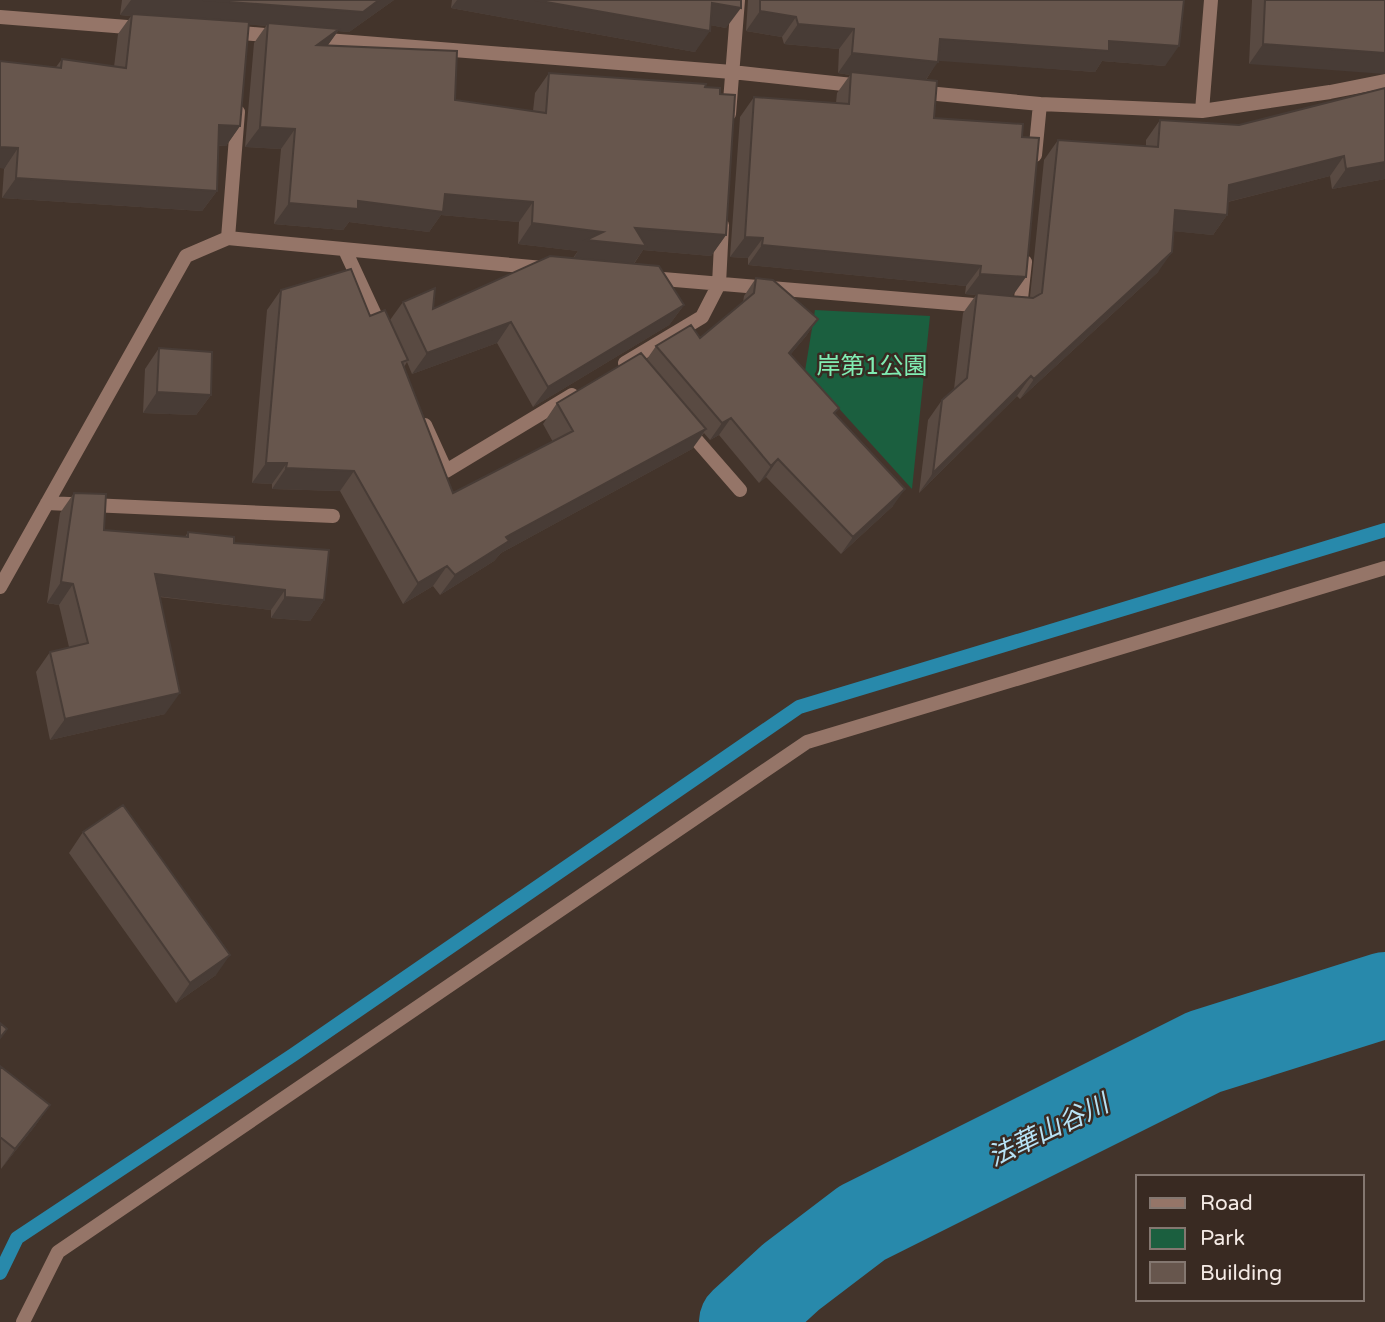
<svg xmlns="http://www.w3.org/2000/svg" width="1385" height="1322" viewBox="0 0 1385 1322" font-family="'Varela Round','Noto Sans JP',sans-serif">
<rect width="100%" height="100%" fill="#43342b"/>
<path fill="#1b5f3f" d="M 815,310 L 930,316 L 912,489 L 805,371 Z"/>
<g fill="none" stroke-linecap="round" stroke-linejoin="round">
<path stroke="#2889ab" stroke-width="14" d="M 0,1273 L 17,1238 L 293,1055 L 799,707 L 1385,530"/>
<path stroke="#2889ab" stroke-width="86" d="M 742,1322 L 791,1277 L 862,1223 L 1204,1052 L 1385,995"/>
<path stroke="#957568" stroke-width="14" d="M 0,17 L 140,28
M 230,32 L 276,36
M 314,39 L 732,72 L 862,86
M 917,92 L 1040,104 L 1202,111 L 1330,92 L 1385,81
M 1202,111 L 1211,0
M 729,114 L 738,0
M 1035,155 L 1040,104
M 228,238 L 543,268
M 345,250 L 382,330
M 651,278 L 986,306
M 1013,308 L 1020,308 L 1025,262
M 625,363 L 702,317 L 719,284 L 722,225
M 425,425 L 446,471 L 572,395
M 686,428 L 740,490
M 47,503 L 333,516
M 0,587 L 186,256 L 228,238 L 238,112
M 23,1322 L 58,1252 L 807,742 L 1385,568"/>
</g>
<path fill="#594a42" d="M 122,0 L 394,0 L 349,32 L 338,31 L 328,45 L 455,100 L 533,111 L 535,93 L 549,73 L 705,87 L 726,235 L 711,256 L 643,250 L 634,264 L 684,305 L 669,325 L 533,407 L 497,343 L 412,374 L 407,362 L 404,367 L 453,493 L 553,442 L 543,424 L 557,403 L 647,359 L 656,346 L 700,338 L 743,302 L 744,296 L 756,278 L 818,319 L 806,336 L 790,355 L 835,414 L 893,506 L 841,554 L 766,477 L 759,483 L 719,435 L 710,440 L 704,433 L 692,449 L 501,553 L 494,561 L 440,595 L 433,586 L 403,604 L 340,491 L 272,489 L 272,484 L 252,483 L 267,310 L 281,290 L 370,316 L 390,320 L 403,302 L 433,309 L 573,258 L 578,251 L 518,244 L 519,222 L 441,215 L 429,232 L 349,222 L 343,230 L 274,224 L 281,149 L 245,147 L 254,43 L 266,26 L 248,24 L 240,126 L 226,146 L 218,146 L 217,191 L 202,211 L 2,198 L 4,169 L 56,67 L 62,59 L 114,67 L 118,34 L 131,16 L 120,15 Z
M 452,0 L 741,0 L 726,28 L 710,25 L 695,52 L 451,8 Z
M 748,0 L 1184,0 L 1165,66 L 1102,61 L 1095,72 L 938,60 L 926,80 L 934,118 L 1012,296 L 1030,297 L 1044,160 L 1058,140 L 1146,146 L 1146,140 L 1160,120 L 1239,125 L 1385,88 L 1385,179 L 1332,189 L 1330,176 L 1228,202 L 1227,215 L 1213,235 L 1174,231 L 1158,272 L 1020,399 L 1017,396 L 919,493 L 928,420 L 942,400 L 954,389 L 963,313 L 976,295 L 965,294 L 966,286 L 748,265 L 748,258 L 730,257 L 740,117 L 754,97 L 836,103 L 837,93 L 850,75 L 838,73 L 839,49 L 784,44 L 782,37 L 746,31 Z
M 1252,0 L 1385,0 L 1249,64 Z
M 159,348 L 211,395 L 196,415 L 143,413 L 145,369 Z
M 74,493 L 104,530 L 185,537 L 188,532 L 234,543 L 324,600 L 310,621 L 271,618 L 271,610 L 159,597 L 165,714 L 50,740 L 36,672 L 50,652 L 69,647 L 59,605 L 47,603 L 60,513 Z
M 83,832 L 216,975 L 176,1003 L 69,853 Z
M 0,1066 L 50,1105 L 35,1126 L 1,1169 Z"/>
<path fill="#483c36" d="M 131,0 L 394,0 L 349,32 L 338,31 L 325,49 L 268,23 L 266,26 L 132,16 L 132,14 L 131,16 L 120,15 Z
M 457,0 L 535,0 L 710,31 L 695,52 L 451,8 Z
M 712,3 L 741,8 L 726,28 L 698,23 Z
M 760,11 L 796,17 L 782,37 L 746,31 Z
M 798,24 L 854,29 L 839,49 L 784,44 Z
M 940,39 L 1109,41 L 1179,46 L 1165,66 L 1102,61 L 1095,72 L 926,60 Z
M 1263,44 L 1385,53 L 1385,74 L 1249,64 Z
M 852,53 L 938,62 L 924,82 L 851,72 L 850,75 L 838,73 Z
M 219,125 L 240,126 L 226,146 L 204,145 Z
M 260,127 L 295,129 L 281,149 L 245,147 Z
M 0,147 L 18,148 L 4,169 L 0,168 Z
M 1344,156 L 1330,176 L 1215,205 L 1229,185 Z
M 1385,162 L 1385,179 L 1332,189 L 1346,169 Z
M 16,178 L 217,191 L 202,211 L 2,198 Z
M 445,194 L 533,202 L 519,222 L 441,215 L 429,232 L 349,222 L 343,230 L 274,224 L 289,203 L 358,201 Z
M 1175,210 L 1227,215 L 1213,235 L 1161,230 Z
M 532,223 L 635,228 L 726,235 L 711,256 L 643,250 L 632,266 L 572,261 L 578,251 L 518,244 Z
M 745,237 L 763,238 L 748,258 L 730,257 Z
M 762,245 L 981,266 L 966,286 L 748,265 Z
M 1172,252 L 1158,272 L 1020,399 L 1034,379 Z
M 980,274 L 1026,277 L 1011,298 L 965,294 Z
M 684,305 L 669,325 L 533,407 L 548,387 Z
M 818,319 L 806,336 L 777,371 L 789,353 Z
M 511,322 L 497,343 L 412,374 L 427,353 Z
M 1031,376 L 1017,396 L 919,493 L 933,473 Z
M 157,392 L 211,395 L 196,415 L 143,413 Z
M 731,418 L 719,435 L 710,440 L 722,423 Z
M 706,429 L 692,449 L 501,553 L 494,561 L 440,595 L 455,575 L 506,537 Z
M 778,459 L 766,477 L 759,483 L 771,466 Z
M 266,463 L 287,463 L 272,484 L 252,483 Z
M 286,468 L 354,471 L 340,491 L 272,489 Z
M 905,489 L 893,506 L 841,554 L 853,537 Z
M 447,566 L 433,586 L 403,604 L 418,583 Z
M 155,574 L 285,590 L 271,610 L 140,594 Z
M 61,582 L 73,584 L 59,605 L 47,603 Z
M 285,597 L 324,600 L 310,621 L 271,618 Z
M 180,693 L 165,714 L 50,740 L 65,719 Z
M 230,955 L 216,975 L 176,1003 L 190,983 Z
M 50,1105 L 35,1126 L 1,1169 L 15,1149 Z"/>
<path fill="#67564d" stroke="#483c36" stroke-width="2" d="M 203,0 L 379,0 L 363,12 Z
M 535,0 L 741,0 L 741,8 L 712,3 L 710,31 Z
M 760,0 L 1184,0 L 1179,46 L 1109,41 L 1109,51 L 940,39 L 938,62 L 852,53 L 854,29 L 798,24 L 796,17 L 760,11 Z
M 1265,0 L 1385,0 L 1385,53 L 1263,44 Z
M 132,14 L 249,22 L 240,126 L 219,125 L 217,191 L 16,178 L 18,148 L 0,147 L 0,61 L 61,68 L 62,59 L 126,68 Z
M 268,23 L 339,29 L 317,45 L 457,51 L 455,100 L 546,113 L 549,73 L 706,84 L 705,87 L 720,88 L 720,94 L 735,95 L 726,235 L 635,228 L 646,246 L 586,240 L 603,232 L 532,223 L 533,202 L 445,194 L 443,212 L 358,201 L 358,209 L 289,203 L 295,129 L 260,127 Z
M 851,72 L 937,81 L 934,118 L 1023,124 L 1022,137 L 1039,138 L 1026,277 L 980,274 L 981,266 L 762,245 L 763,238 L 745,237 L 754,97 L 849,104 Z
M 1385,88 L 1385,162 L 1346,169 L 1344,156 L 1229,185 L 1227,215 L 1175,210 L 1172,252 L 1034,379 L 1031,376 L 933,473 L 942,400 L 967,378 L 977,293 L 1033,298 L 1042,293 L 1058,140 L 1158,147 L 1160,120 L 1239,125 Z
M 550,256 L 659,266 L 684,305 L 548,387 L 511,322 L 427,353 L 403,302 L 435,288 L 433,309 Z
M 351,269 L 370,316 L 385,310 L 408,360 L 402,362 L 453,493 L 573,431 L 557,403 L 641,353 L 706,429 L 506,537 L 509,541 L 455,575 L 447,566 L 418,583 L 354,471 L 286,468 L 287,463 L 266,463 L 281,290 Z
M 756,278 L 773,280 L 818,319 L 789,353 L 839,408 L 834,413 L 905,489 L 853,537 L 778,459 L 771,466 L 731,418 L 722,423 L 656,346 L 691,325 L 700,338 L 754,293 Z
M 159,348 L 212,352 L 211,395 L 157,392 Z
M 74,493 L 106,494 L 104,530 L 188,537 L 188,532 L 234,537 L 234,543 L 329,550 L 324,600 L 285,597 L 285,590 L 155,574 L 180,693 L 65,719 L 50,652 L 88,643 L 73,584 L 61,582 Z
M 123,805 L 230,955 L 190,983 L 83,832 Z
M 0,1023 L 7,1029 L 0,1038 Z
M 0,1066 L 50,1105 L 15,1149 L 0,1137 Z"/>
<g text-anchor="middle" stroke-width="5" stroke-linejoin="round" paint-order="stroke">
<g font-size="24" fill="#80edb3" stroke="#392a22">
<text x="872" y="374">岸第1公園</text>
</g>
<g font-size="26" font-style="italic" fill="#b7e2f5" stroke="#392a22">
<text transform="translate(1048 1130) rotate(-26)" y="9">法華山谷川</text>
</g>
</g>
<rect x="1136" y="1175" width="228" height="126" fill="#392a22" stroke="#847770" stroke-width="2"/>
<rect x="1150" y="1198" width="35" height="10" fill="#957568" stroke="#847770" stroke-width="2"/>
<text x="1200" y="1210" font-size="21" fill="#f4eae5">Road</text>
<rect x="1150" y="1228" width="35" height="21" fill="#1b5f3f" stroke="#847770" stroke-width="2"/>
<text x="1200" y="1245" font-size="21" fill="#f4eae5">Park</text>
<rect x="1150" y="1262" width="35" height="21" fill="#67564d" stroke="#847770" stroke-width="2"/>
<text x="1200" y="1280" font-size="21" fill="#f4eae5">Building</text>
</svg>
